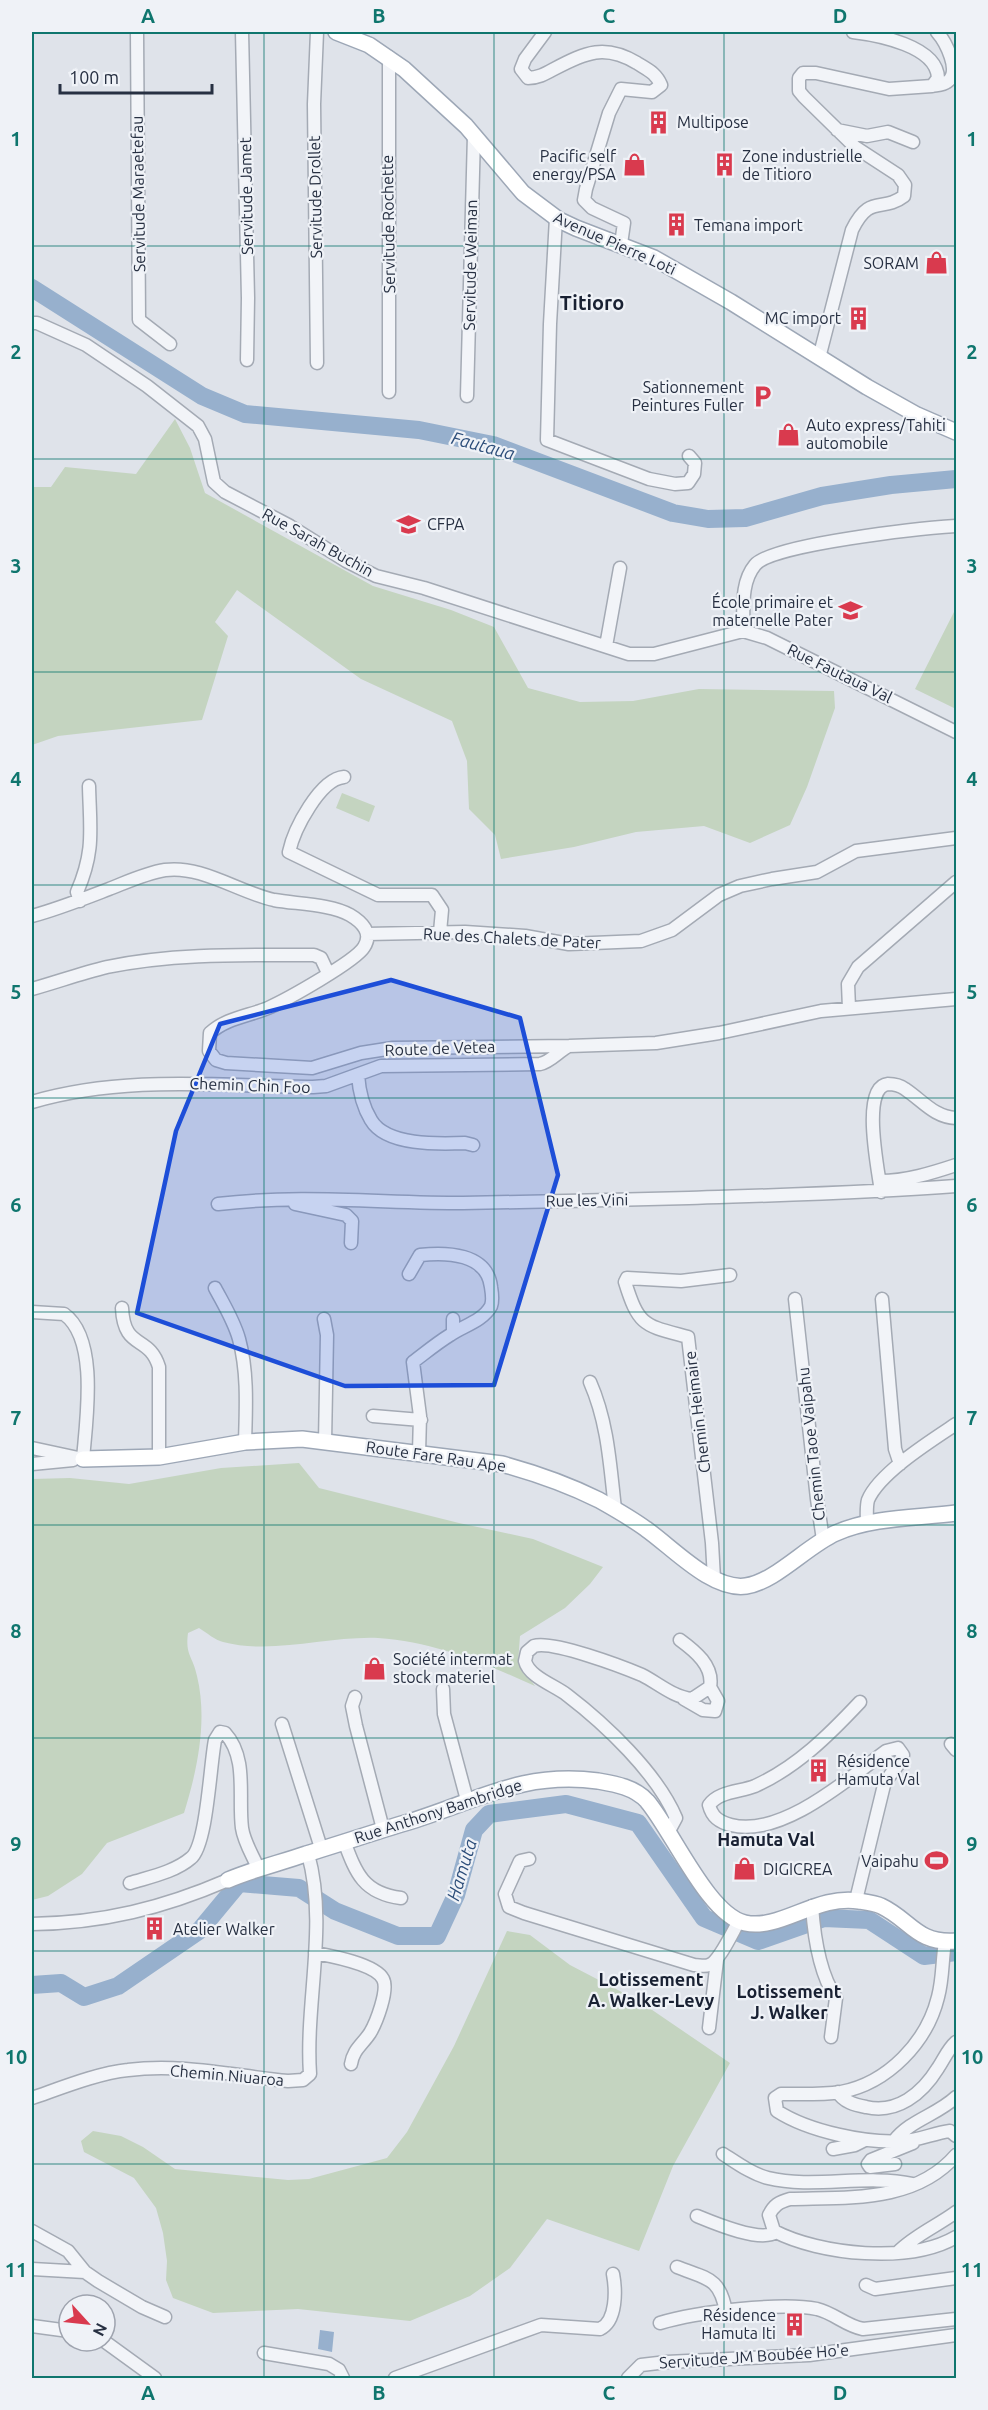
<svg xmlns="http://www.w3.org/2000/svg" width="988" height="2410" viewBox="0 0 988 2410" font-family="Ubuntu,sans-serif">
<rect width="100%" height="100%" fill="#dfe3ea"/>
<path fill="#c4d4c0" d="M 175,419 L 190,448 L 205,493 L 373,586 L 451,610 L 494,627 L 528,688 L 580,702 L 633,701 L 699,689 L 834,691 L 835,708 L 807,787 L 790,825 L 750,843 L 704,826 L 636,832 L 574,847 L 501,859 L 495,835 L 469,809 L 467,761 L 452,721 L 361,679 L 237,590 L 215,622 L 228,636 L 202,720 L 58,736 L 32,745 L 32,487 L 51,487 L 65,467 L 136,474 Z
M 956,608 L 956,709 L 915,689 Z
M 342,793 L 375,806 L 369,822 L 336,808 Z
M 299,1463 L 319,1488 L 459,1523 L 533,1539 L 603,1567 L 590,1584 L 565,1608 L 520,1636 L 518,1663 L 535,1686 C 484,1663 435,1642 378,1638 C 328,1636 272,1655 223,1642 C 215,1640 207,1633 199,1628 L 188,1633 C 185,1656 193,1656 197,1676 C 208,1721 197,1771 184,1813 L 107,1843 L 82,1874 L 48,1896 L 32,1900 L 32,1479 L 70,1478 L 129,1484 L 221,1468 Z
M 507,1931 L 530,1935 L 570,1965 L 639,2001 L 730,2063 L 673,2166 L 639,2251 L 547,2219 L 510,2268 L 470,2296 L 410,2321 L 298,2309 L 213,2313 L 173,2298 L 166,2280 L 167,2261 L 163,2233 L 156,2208 L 134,2178 L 84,2152 L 81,2141 L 93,2131 L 121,2136 L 143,2147 L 175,2169 L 288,2180 L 309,2179 L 387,2158 L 407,2132 L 454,2046 Z"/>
<path fill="#97b0cd" d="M 320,2330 L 334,2332 L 332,2352 L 318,2349 Z"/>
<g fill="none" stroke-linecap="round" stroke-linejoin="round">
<path stroke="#97b0cd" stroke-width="18" d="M 32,288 L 202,396 L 245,414 L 419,430 L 493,445 L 673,513 L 708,519 L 745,518 L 822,496 L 891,485 L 956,479
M 32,1985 L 61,1983 L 84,1997 L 118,1986 L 200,1930 L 239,1883 L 299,1888 L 335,1911 L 398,1936 L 437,1936 L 456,1895 L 474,1830 L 489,1814 L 566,1804 L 638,1823 L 704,1918 L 758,1941 L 824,1918 L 869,1920 L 924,1956 L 956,1952"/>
<defs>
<path id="minor" d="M 137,32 L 139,320 L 170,344
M 242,32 L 248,298 L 247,360
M 317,32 L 314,104 L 317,363
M 545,32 L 525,59 L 521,69 L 528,78 C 538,78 545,74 554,69 C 586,52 605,44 637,63 C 648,70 656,73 661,85 L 652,92 L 621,89 L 609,113 L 586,189 L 584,200 L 592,208 L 624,223 L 621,244
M 389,57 L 389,392
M 932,86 C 937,85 943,85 947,82 C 962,72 945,41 937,32
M 837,130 L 867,136 L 888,132 L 913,142
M 556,218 L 550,324 L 547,440 L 649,479 L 675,484 L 688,483 L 694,474 L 695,463 L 689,456
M 32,323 L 37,323 L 86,345 L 147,386 L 198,426 L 205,439 L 214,482 L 225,492 L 290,526 L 346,561 L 376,576 L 424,588 L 629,654 L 654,654 L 743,631
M 819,358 L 852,230 C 870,193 882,213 904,196 L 905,185 L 898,175 L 855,147 L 804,97 L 799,91 L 799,78 L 803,73 L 816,73 L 889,89 L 932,86 L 938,78 C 937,46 878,35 853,32
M 467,396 L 474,135
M 956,526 C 924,528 772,544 755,565 C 740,583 744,610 743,631 L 767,638 L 956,732
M 606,646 L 620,568
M 344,777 C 320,779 294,829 289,852 L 378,895 L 432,895 L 442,910 L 440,932
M 80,901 L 77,892 C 95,851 90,829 89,786
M 32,916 C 58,909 83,899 109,889 C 127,882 146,873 165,870 C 202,865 238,892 274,900 C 296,904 331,904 350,915 C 362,922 373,933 364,947 C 356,961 286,1000 268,1008 C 249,1016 226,1018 210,1033 L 209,1051 L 216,1060 L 226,1063 L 312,1068 L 361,1053 L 393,1048 L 569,1046 L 656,1043 L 719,1033 L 821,1011 L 956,999
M 367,934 L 465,932 L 525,936 L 569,944 L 641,941 L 672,930 L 719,895 L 740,886 L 772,879 L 817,872 L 856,851 L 956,838
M 32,989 C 57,982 82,973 107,967 C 174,953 246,955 314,955 L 321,958 L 328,973
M 849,1008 L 848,984 L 858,967 L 956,882
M 358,1075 C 359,1089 363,1107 371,1120 C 386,1146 439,1144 465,1143 L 473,1145
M 32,1102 C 125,1075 217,1086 313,1087 L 326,1086 L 381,1066 L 540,1064 C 550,1062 558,1052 567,1047
M 880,1181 C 906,1181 932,1173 956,1165
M 881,1192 C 879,1173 860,1087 888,1084 C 894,1084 901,1086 905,1089 C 923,1101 934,1117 956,1118
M 218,1204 C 300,1194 381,1203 463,1203 C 538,1202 614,1200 689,1198 C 779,1195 868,1193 956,1186
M 295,1204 L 346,1215 L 352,1221 L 351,1243
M 409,1274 L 420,1255 C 446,1252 487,1253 491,1287 C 492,1293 493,1301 491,1306 C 483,1321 463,1326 450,1335 C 437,1343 425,1353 413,1362 L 420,1416 L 419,1453
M 215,1288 C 224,1305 234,1321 239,1339 C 248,1372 246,1408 245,1442
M 795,1299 L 817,1499 L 823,1540
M 882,1299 L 895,1449 L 900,1464
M 122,1308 C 124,1351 149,1334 159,1367 L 159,1457
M 32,1312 L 64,1314 C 99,1339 86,1421 83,1459
M 324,1319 L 327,1335 L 325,1442
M 453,1319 L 453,1332
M 590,1382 C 608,1423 610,1465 615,1509
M 373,1416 L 421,1420
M 32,1448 L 83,1459
M 32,1464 L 73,1460
M 867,1524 C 867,1516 866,1507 868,1500 C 879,1473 932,1440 956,1424
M 714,1579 L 712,1543 L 688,1337 C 644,1325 639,1327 625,1282 L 627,1278 L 681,1281 L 730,1275
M 443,1689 L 444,1714 L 467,1800
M 355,1697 L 352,1706 L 356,1726 L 383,1829
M 684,1699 L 703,1710 L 715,1711 L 718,1701 L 710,1687
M 282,1724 L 321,1848
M 951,1744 L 956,1750
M 669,1831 L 676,1818 C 657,1773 605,1724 567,1695 C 554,1685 529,1677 525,1661 L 527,1652 L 534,1646 C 552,1640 623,1667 642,1675 C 658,1683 673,1697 692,1699 L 710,1687 C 714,1666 695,1651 680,1640
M 344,1841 C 356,1873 363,1893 401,1898
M 529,1859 L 520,1861 L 505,1894 L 509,1907 L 524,1913 L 694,1965 C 699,1965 704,1967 709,1965 C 719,1962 733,1931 739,1921
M 130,1883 C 149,1877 175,1872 191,1858 C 207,1845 210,1765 215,1740 L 220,1732 L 225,1733 C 248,1758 238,1797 242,1828 C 244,1842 253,1856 258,1868
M 856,1900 L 884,1785 C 889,1774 901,1764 903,1755 L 898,1748 L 886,1751 C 848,1779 781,1838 731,1825 C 719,1822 712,1817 709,1805 C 719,1791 740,1792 755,1786 C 797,1767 829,1735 860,1702
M 812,1906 C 814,1936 819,1973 836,1998 L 831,2037
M 32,1924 C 103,1923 163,1908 228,1880
M 945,1942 C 942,1960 943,1979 938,1997 C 927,2042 888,2083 841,2092 C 821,2095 801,2094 781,2094 L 775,2098 L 777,2111 C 808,2131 866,2144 904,2141 C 920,2140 934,2133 950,2131 L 956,2136
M 315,1953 C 331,1956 375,1964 383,1979 C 389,1990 376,2023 370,2033 C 362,2045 353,2050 351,2064
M 709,2028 L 717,1960
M 838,2092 C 843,2102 855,2105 866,2107 C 897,2114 922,2094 938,2068 C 944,2059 948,2049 956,2042
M 32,2098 C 61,2088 98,2073 128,2070 C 182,2063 235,2076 288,2081 L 303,2080 L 310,2074 C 305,2002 328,1925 308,1854
M 894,2141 C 910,2120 937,2115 956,2097
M 833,2149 L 855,2145 L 865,2140
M 723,2154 C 737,2163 752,2174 768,2178 C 813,2189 865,2174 913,2184
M 956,2155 C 915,2203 847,2197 790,2199 C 779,2202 774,2205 769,2215 L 774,2231 C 820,2255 910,2264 956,2237
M 895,2164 L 870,2167 L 868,2164 L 871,2160 L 913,2143
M 697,2216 C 714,2223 761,2243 776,2232
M 32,2231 L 68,2251 L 85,2272 L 98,2281 L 142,2307 L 165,2317
M 898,2252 C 915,2235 937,2226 956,2212
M 677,2267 C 707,2279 720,2277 726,2312
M 32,2269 L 85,2272
M 866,2285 L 875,2289 L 956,2278
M 660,2323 C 696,2312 781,2302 817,2309 C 834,2313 846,2326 863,2329 L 956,2319
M 32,2326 L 69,2331
M 104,2341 L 155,2378
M 264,2353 L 329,2364 L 339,2370 L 343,2378
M 395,2378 L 541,2325 L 600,2329 C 617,2321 616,2290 613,2274
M 628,2378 L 641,2365 L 667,2362 L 809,2355 L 956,2335"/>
<path id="major" d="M 336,32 L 369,45 L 404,69 L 466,126 L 523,193 L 559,220 L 576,228 L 654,258 L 731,302 L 867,387 L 917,415 L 956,432
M 83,1459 L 159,1457 L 245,1442 L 302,1439 L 502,1464 C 535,1473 569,1485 599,1500 C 615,1509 631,1518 646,1529 C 672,1547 712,1591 746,1586 C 775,1582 808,1545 836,1533 C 872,1517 917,1518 956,1513
M 228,1880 C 254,1869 280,1863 306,1854 C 339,1844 372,1833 405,1823 C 476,1802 520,1771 598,1781 C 615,1784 634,1787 647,1801 C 672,1830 708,1915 745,1923 C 780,1931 817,1894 859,1901 C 866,1902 875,1903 881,1906 C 911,1920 916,1944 956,1941"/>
</defs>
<use href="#minor" stroke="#a4aab4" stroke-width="15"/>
<use href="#major" stroke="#9da7b6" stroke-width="18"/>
<use href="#minor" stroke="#f2f4f8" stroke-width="12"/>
<use href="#major" stroke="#fff" stroke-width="15"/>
</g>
<path fill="#1d4ed8" fill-opacity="0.2" stroke="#1d4ed8" stroke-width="4.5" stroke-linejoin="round" d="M 391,980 L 520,1018 L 558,1175 L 494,1385 L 345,1386 L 137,1313 L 176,1131 L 220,1024 Z"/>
<path fill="none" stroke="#0f766e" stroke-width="1.5" stroke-opacity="0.55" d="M 264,32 L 264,2378M 494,32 L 494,2378M 724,32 L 724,2378M 32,246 L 956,246M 32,459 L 956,459M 32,672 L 956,672M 32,885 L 956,885M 32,1098 L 956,1098M 32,1312 L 956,1312M 32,1525 L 956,1525M 32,1738 L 956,1738M 32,1951 L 956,1951M 32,2164 L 956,2164"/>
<defs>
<symbol id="building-bare" viewBox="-9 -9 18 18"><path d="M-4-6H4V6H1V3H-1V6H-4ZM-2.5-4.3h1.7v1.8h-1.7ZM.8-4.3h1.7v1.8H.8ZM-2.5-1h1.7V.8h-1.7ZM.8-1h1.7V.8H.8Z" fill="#d93a4e" stroke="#eff2f7" stroke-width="2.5" paint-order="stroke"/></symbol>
<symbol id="shop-bare" viewBox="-9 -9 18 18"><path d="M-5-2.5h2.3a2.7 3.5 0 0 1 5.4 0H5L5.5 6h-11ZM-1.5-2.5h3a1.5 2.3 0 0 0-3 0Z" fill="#d93a4e" stroke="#eff2f7" stroke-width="2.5" paint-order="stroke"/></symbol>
<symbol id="parking-bare" viewBox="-9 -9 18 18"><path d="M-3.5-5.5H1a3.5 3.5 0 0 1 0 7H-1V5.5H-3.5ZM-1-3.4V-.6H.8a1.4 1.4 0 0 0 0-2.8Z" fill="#d93a4e" stroke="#eff2f7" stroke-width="2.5" paint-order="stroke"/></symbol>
<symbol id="university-bare" viewBox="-9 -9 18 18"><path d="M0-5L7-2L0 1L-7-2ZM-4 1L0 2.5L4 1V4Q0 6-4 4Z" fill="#d93a4e" stroke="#eff2f7" stroke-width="2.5" paint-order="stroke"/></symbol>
<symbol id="school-bare" viewBox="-9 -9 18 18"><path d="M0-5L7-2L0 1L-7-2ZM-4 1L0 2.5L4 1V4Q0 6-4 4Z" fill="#d93a4e" stroke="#eff2f7" stroke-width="2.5" paint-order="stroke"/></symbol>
<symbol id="stadium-bare" viewBox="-9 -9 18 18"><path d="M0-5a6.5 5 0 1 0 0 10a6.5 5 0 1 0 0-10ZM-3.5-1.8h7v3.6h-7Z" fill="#d93a4e" stroke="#eff2f7" stroke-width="2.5" paint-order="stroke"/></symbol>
</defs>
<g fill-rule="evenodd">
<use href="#building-bare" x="642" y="106" width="33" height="33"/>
<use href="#shop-bare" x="618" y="148" width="33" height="33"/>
<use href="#building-bare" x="708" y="148" width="33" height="33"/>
<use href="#building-bare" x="660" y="208" width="33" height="33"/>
<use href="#shop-bare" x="920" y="246" width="33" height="33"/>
<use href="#building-bare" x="842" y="302" width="33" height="33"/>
<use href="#parking-bare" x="746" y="380" width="33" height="33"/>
<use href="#shop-bare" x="772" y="418" width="33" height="33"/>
<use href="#university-bare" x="392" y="508" width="33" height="33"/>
<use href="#school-bare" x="834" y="594" width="33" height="33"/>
<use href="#shop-bare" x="358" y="1652" width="33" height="33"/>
<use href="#building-bare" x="802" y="1754" width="33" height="33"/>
<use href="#stadium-bare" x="920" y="1844" width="33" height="33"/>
<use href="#shop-bare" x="728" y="1852" width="33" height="33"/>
<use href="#building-bare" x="138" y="1912" width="33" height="33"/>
<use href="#building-bare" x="778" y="2308" width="33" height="33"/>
</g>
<g text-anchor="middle" stroke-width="4.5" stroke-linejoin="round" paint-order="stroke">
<g font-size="16" fill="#273042" stroke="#eff2f7" text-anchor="start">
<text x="677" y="128">Multipose</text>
<text x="616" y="162" text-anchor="end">Pacific self<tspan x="616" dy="18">energy/PSA</tspan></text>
<text x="742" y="162">Zone industrielle<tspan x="742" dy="18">de Titioro</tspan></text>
<text x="694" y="231">Temana import</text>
<text x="919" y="269" text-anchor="end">SORAM</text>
<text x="841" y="324" text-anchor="end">MC import</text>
<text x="744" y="393" text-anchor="end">Sationnement<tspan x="744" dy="18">Peintures Fuller</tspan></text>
<text x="806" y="431">Auto express/Tahiti<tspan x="806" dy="18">automobile</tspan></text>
<text x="427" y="530">CFPA</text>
<text x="833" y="608" text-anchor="end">École primaire et<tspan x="833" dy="18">maternelle Pater</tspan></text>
<text x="393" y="1665">Société intermat<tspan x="393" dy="18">stock materiel</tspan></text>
<text x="837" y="1767">Résidence<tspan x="837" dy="18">Hamuta Val</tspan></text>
<text x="919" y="1867" text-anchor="end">Vaipahu</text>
<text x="763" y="1875">DIGICREA</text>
<text x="173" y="1935">Atelier Walker</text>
<text x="776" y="2321" text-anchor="end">Résidence<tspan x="776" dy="18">Hamuta Iti</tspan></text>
</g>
<g font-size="16" fill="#273042" stroke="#eff2f7">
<text transform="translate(138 194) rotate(-91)" y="6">Servitude Maraetefau</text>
<text transform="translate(246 196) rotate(-91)" y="6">Servitude Jamet</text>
<text transform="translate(315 197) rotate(-91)" y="6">Servitude Drollet</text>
<text transform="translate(388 224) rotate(-91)" y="6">Servitude Rochette</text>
<text transform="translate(615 243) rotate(24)" y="6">Avenue Pierre Loti</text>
<text transform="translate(470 265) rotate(-89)" y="6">Servitude Weiman</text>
<text transform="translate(318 542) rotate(29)" y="6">Rue Sarah Buchin</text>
<text transform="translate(840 673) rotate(26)" y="6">Rue Fautaua Val</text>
<text transform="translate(512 938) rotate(3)" y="6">Rue des Chalets de Pater</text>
<text transform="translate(440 1048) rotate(-2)" y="6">Route de Vetea</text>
<text transform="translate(250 1085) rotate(2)" y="6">Chemin Chin Foo</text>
<text transform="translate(587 1200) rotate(-1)" y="6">Rue les Vini</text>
<text transform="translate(697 1412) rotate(-97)" y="6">Chemin Heimaire</text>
<text transform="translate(811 1444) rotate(-96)" y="6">Chemin Taoe Vaipahu</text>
<text transform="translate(436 1456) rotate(8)" y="6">Route Fare Rau Ape</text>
<text transform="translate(438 1811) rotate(-18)" y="6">Rue Anthony Bambridge</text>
<text transform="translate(227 2075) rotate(5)" y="6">Chemin Niuaroa</text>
<text transform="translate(754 2356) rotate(-4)" y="6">Servitude JM Boubée Ho'e</text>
</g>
<g font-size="18" font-style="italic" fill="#2d4e7a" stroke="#eff2f7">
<text transform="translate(483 446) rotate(15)" y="6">Fautaua</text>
<text transform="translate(462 1870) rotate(-73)" y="6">Hamuta</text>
</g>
<g font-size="18" font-weight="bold" fill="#192133" stroke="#eff2f7">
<text x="766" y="1846">Hamuta Val</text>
<text x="651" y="1986">Lotissement<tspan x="651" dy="21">A. Walker-Levy</tspan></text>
<text x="789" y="1998">Lotissement<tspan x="789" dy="21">J. Walker</tspan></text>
</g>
<g font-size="20" font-weight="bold" fill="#192133" stroke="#eff2f7">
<text x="592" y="310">Titioro</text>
</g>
</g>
<rect width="988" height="2410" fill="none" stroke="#eff2f7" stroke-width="66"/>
<g transform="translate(87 2323) rotate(117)"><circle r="28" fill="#eff2f7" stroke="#9fa4af" stroke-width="1.5"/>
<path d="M0-4.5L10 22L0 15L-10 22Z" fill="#d93a4e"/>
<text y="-9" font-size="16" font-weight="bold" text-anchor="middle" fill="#273042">N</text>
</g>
<path d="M60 84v9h152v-9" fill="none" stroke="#273042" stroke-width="3"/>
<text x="69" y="84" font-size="18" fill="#273042" stroke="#eff2f7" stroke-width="4.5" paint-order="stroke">100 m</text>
<rect x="33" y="33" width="922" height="2344" fill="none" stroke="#0f766e" stroke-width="2"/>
<g font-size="20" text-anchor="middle" font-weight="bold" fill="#0f766e">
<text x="148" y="23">A</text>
<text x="379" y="23">B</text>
<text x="609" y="23">C</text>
<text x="840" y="23">D</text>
<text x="16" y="146">1</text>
<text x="972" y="146">1</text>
<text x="16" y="359">2</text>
<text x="972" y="359">2</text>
<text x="16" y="573">3</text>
<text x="972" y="573">3</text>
<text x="16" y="786">4</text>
<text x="972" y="786">4</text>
<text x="16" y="999">5</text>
<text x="972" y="999">5</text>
<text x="16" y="1212">6</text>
<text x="972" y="1212">6</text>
<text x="16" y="1425">7</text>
<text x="972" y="1425">7</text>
<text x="16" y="1638">8</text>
<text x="972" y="1638">8</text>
<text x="16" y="1851">9</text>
<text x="972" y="1851">9</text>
<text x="16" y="2064">10</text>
<text x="972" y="2064">10</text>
<text x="16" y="2277">11</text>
<text x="972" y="2277">11</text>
<text x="148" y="2400">A</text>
<text x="379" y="2400">B</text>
<text x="609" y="2400">C</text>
<text x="840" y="2400">D</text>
</g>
</svg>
